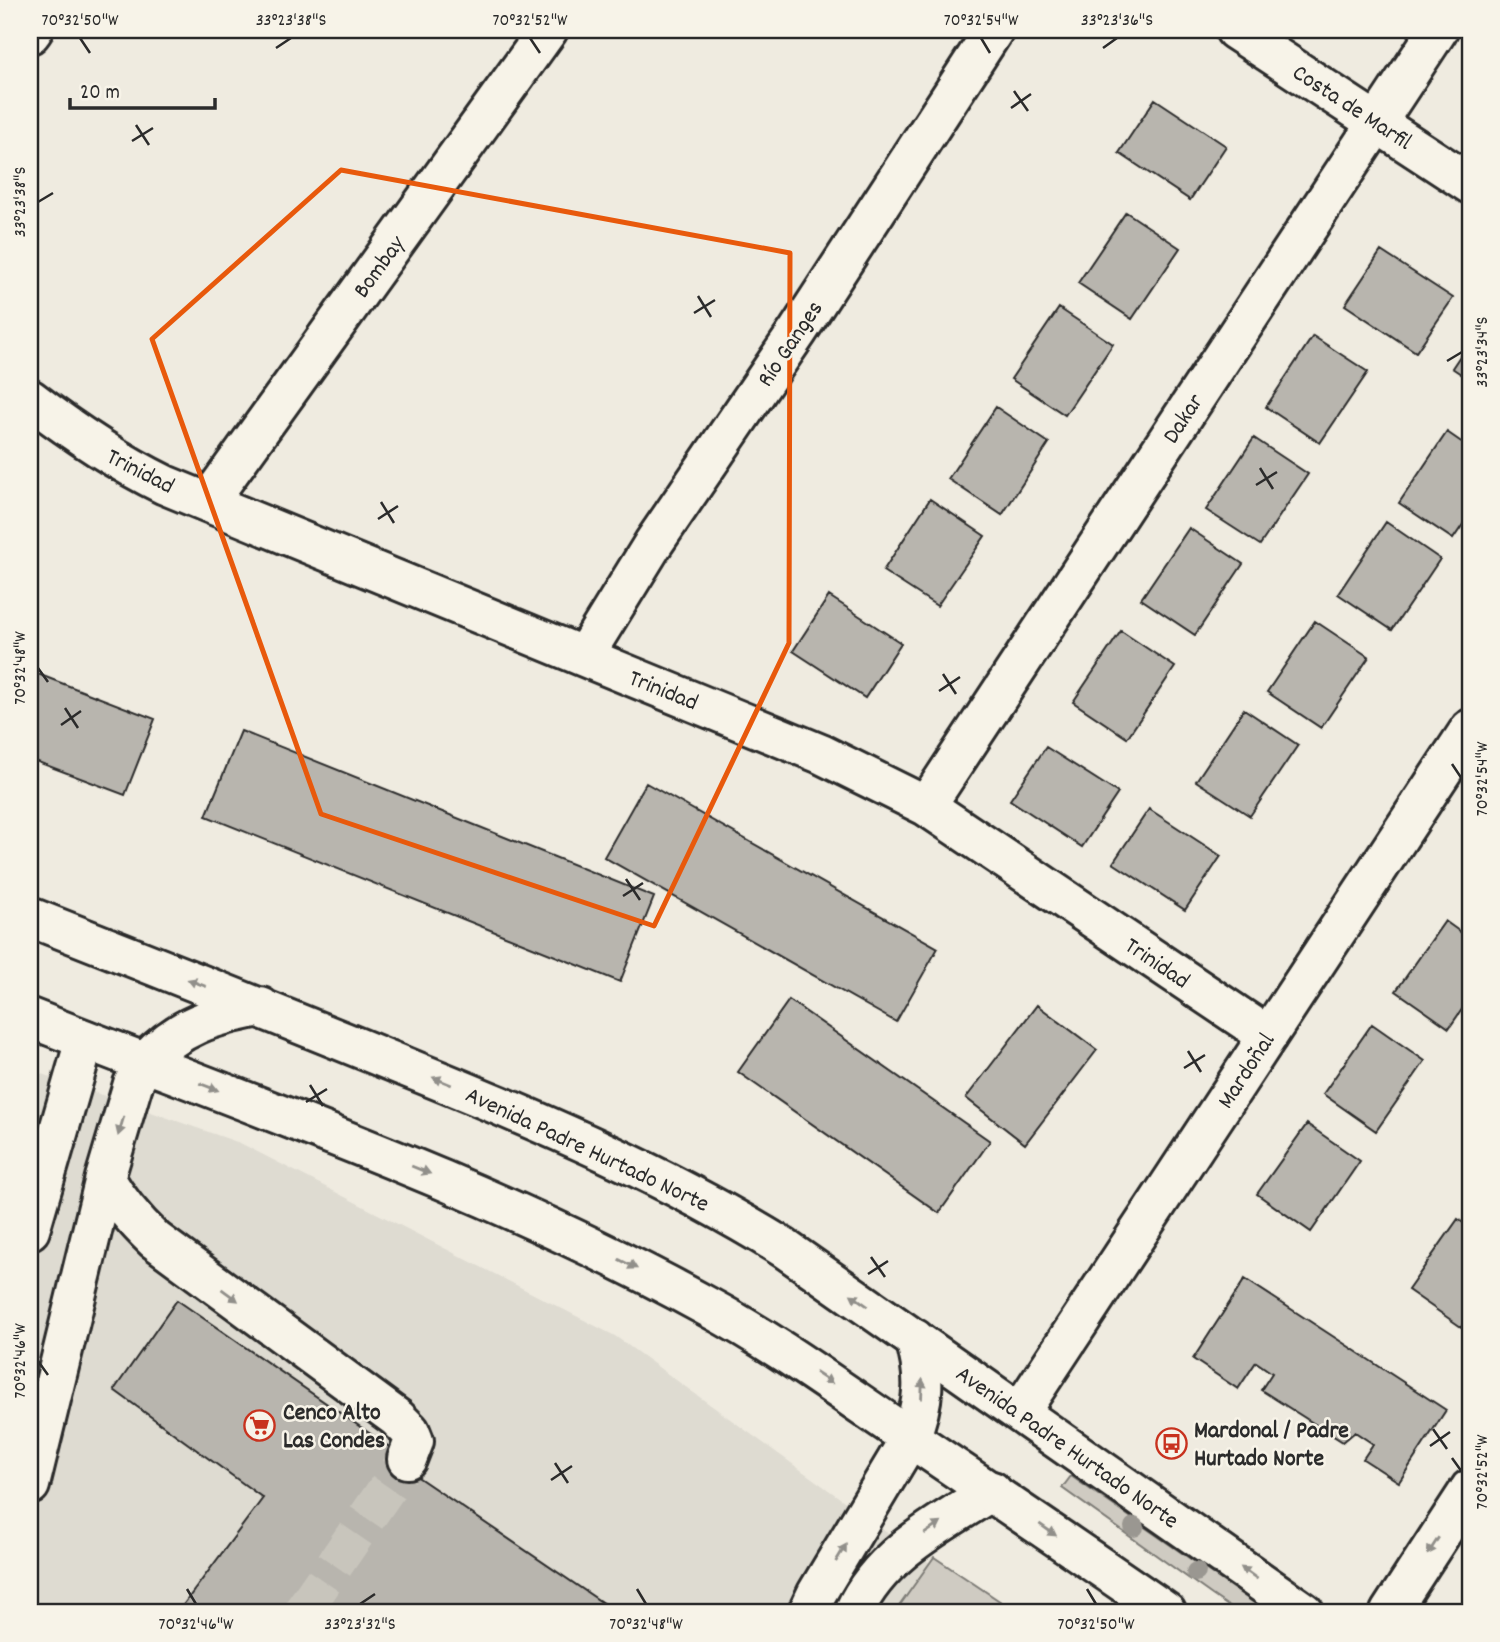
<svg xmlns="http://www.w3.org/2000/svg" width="1500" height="1642" viewBox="0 0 1500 1642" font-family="Dekko,sans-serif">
<rect width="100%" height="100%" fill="#efebe0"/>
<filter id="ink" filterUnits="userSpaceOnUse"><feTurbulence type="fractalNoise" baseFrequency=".0143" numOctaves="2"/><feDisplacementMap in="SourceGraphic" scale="14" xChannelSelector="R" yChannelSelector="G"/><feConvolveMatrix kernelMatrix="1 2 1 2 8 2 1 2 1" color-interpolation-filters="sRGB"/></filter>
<g filter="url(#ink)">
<path fill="#dedbd1" d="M 30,1070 L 240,1143 L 615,1336 L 998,1612 L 30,1612 Z"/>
<path fill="#cfcbc2" stroke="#7d7b76" stroke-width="2" d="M 1071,1476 L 1267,1612 L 1237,1612 L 1212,1595 L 1062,1488 Z
M 934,1557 L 1016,1612 L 895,1612 Z"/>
<path fill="#b8b5ae" stroke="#2b2b2b" stroke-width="2" d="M 1155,99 L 1226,146 L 1190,200 L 1119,153 Z
M 1126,212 L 1180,248 L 1132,319 L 1078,283 Z
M 1381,251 L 1453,298 L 1416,352 L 1345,305 Z
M 1059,308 L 1113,344 L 1065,415 L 1011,379 Z
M 1313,336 L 1368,372 L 1320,443 L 1266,407 Z
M 1470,341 L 1470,380 L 1452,368 Z
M 996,407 L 1049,443 L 1002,515 L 948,479 Z
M 1447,432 L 1470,448 L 1470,514 L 1453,539 L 1399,503 Z
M 1254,438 L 1308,474 L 1260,545 L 1206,510 Z
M 930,499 L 985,536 L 937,606 L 883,571 Z
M 1386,522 L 1440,559 L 1392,630 L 1338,594 Z
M 1189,528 L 1243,564 L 1195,635 L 1141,599 Z
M 829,596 L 901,643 L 865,698 L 793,651 Z
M 1315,621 L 1369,657 L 1321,728 L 1267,692 Z
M 1121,631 L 1175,667 L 1127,738 L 1073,702 Z
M 30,671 L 155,719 L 125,795 L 30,759 Z
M 1244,709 L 1298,745 L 1250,816 L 1196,781 Z
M 241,731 L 654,897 L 620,982 L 206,816 Z
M 1046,747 L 1118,793 L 1082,847 L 1010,800 Z
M 646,783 L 938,948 L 896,1022 L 604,857 Z
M 1149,809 L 1221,856 L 1185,910 L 1113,863 Z
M 1445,921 L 1470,939 L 1470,998 L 1449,1028 L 1396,991 Z
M 789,1000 L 990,1141 L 939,1213 L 738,1072 Z
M 1037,1005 L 1097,1050 L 1025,1144 L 966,1098 Z
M 1372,1024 L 1425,1061 L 1376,1131 L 1323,1094 Z
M 1307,1124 L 1360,1161 L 1311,1232 L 1257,1194 Z
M 1458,1219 L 1470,1228 L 1470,1315 L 1461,1327 L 1408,1290 Z
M 1245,1279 L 1446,1410 L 1399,1482 L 1363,1459 L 1373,1444 L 1355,1432 L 1343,1442 L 1261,1390 L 1272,1373 L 1256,1362 L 1238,1389 L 1193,1359 Z
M 177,1300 L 411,1462 L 406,1469 L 616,1612 L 178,1612 L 263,1498 L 114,1390 Z"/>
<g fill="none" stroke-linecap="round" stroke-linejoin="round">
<path stroke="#c8c5bc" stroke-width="38" stroke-dasharray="38 19" stroke-linecap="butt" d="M 302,1612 L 407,1459"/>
<defs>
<path id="minor" d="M 1235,30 L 1470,184
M 30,34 L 33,30
M 30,399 C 73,432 116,461 165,485 L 821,754 L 926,806 L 1268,1036
M 208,502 L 548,30
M 584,656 L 653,544 L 798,331 L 994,30
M 926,806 L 1438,30
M 145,1062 L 133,1084 L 105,1178 C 119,1203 135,1221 155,1240 L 397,1418 L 410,1431 L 414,1441 L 407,1459
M 30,1230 L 85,1040
M 1020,1412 L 1470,729
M 30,1485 L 105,1178
M 808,1612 L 817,1593 L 910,1438 C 925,1401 926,1377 915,1339
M 854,1612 C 880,1554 940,1524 992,1491
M 1390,1612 L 1470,1489"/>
<path id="major" d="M 30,917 C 160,968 289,1019 418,1072 C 544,1123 668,1176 784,1248 L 1304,1612
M 30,1018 C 259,1108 492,1188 708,1307 C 779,1345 843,1393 909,1437 C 995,1495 1081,1553 1166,1612
M 145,1062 C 180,1025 212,1016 261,1007"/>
</defs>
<use href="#minor" stroke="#2b2b2b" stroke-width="44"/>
<use href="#major" stroke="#2b2b2b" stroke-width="44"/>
<use href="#minor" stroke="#f7f3e8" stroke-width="38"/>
<use href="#major" stroke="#f7f3e8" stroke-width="38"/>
</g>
<g fill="#9a9791">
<circle cx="1134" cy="1527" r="10"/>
<circle cx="1196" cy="1572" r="10"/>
</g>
<defs><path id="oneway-solid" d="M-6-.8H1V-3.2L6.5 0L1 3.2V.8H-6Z" transform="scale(1.75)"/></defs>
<g fill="#918f8a">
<use href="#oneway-solid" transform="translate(197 983) rotate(-159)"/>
<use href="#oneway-solid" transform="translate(442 1081) rotate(-158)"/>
<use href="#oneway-solid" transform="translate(209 1087) rotate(21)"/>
<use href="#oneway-solid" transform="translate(121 1126) rotate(107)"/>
<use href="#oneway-solid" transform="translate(421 1170) rotate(22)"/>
<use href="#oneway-solid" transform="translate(628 1264) rotate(27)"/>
<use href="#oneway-solid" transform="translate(230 1295) rotate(36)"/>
<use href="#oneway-solid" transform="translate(859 1300) rotate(-145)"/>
<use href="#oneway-solid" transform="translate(824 1378) rotate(33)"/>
<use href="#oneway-solid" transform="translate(922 1389) rotate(-87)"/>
<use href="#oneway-solid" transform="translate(933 1528) rotate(-34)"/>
<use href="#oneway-solid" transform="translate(1048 1530) rotate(35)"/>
<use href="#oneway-solid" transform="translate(1433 1546) rotate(123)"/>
<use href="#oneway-solid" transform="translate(841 1553) rotate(-59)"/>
<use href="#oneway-solid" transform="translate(1249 1573) rotate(-145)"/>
</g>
</g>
<path fill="none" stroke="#e8590c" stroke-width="5" stroke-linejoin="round" d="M 341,170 L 790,253 L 789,643 L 654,926 L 321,814 L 152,339 Z"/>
<path fill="none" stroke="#2b2b2b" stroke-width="2.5" d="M 80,38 L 90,53M 530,38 L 540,53M 981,38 L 990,53M 276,48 L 291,38M 1103,48 L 1117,38M 1014,91 L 1028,111M 1011,108 L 1031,94M 136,125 L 149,145M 132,141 L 153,128M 38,202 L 53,193M 698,296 L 711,317M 694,313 L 715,300M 1447,361 L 1462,352M 1260,468 L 1273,489M 1256,485 L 1277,472M 381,502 L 394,523M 378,519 L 398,506M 38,668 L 48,682M 943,674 L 956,694M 939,691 L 960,677M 65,708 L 78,728M 61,725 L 81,711M 1452,764 L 1462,779M 626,879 L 640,900M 623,896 L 643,883M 1188,1051 L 1201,1072M 1184,1068 L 1205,1055M 310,1085 L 323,1106M 306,1102 L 327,1089M 871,1257 L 885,1277M 868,1274 L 888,1261M 38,1361 L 48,1375M 1433,1429 L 1447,1449M 1430,1446 L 1450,1432M 1452,1458 L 1462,1472M 555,1463 L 568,1483M 551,1480 L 572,1466M 187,1589 L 196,1604M 637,1589 L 646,1604M 1087,1589 L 1096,1604M 360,1604 L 375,1594"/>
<defs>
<symbol id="supermarket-ring" viewBox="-11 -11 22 22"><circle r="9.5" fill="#f7f3e8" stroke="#c8321e" stroke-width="1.5"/><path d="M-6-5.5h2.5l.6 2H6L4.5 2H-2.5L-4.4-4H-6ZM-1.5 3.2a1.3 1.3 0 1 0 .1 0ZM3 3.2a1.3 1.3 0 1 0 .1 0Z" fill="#c8321e"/></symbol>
<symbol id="bus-ring" viewBox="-11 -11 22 22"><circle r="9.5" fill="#f7f3e8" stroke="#c8321e" stroke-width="1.5"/><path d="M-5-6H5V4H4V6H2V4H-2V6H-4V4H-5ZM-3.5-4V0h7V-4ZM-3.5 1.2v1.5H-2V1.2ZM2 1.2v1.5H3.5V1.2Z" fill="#c8321e"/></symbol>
</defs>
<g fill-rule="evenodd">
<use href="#supermarket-ring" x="242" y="1408" width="35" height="35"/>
<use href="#bus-ring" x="1154" y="1426" width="35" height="35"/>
</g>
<g text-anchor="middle" stroke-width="5" stroke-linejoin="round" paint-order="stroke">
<g font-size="24" fill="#2b2b2b" stroke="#f7f3e8">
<text transform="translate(1353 106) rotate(33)" y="8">Costa de Marfil</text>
<text transform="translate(378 266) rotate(-54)" y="8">Bombay</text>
<text transform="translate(789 343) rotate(-56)" y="8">Río Ganges</text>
<text transform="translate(1182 418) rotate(-57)" y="8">Dakar</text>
<text transform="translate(141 470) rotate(27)" y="8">Trinidad</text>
<text transform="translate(664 689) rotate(22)" y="8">Trinidad</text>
<text transform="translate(1158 962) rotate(34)" y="8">Trinidad</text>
<text transform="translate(1245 1070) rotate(-57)" y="8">Mardoñal</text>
<text transform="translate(588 1148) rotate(25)" y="8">Avenida Padre Hurtado Norte</text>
<text transform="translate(1068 1446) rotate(35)" y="8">Avenida Padre Hurtado Norte</text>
</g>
<g font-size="24" font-weight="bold" fill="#2b2b2b" stroke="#f7f3e8" text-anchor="start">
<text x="283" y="1419">Cenco Alto<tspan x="283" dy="28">Las Condes</tspan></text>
<text x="1194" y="1437">Mardonal / Padre<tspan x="1194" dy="28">Hurtado Norte</tspan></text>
</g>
</g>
<rect width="1500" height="1642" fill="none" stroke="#f7f3e8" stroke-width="77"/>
<path d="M70 98v10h145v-10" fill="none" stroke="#2b2b2b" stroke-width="3.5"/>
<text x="80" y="98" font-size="21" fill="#2b2b2b" stroke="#f7f3e8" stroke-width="5" paint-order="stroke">20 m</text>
<rect x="38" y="38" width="1424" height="1566" fill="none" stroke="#2b2b2b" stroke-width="2.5"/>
<g font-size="18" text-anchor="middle" fill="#2b2b2b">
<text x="80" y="25">70°32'50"W</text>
<text x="291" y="25">33°23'38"S</text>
<text x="530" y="25">70°32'52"W</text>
<text x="981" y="25">70°32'54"W</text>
<text x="1117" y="25">33°23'36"S</text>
<text transform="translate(19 202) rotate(-90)" y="6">33°23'38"S</text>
<text transform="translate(1481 352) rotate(-90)" y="6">33°23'34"S</text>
<text transform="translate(19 668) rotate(-90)" y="6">70°32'48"W</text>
<text transform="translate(1481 779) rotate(-90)" y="6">70°32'54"W</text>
<text transform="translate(19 1361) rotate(-90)" y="6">70°32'46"W</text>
<text transform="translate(1481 1472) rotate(-90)" y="6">70°32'52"W</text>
<text x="196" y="1629">70°32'46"W</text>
<text x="360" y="1629">33°23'32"S</text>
<text x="646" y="1629">70°32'48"W</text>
<text x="1096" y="1629">70°32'50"W</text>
</g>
</svg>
